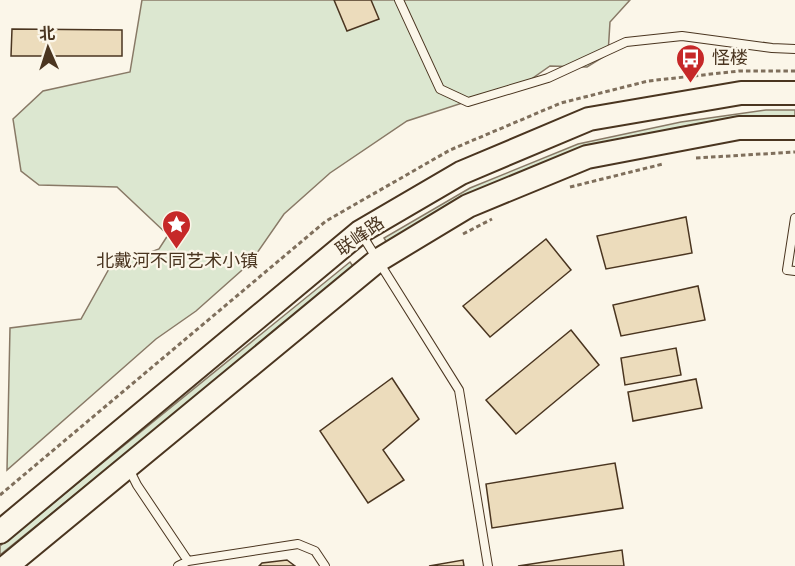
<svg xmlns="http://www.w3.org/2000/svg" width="795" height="566" viewBox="0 0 795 566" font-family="Cabin,'Noto Sans SC',sans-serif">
<rect width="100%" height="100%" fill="#fbf6e9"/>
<path fill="#dce7d0" stroke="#887966" stroke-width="1.5" d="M 142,0 L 630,0 L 610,22 L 608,54 L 587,67 L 550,66 L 527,82 L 407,121 L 330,173 L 284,214 L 250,263 L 196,311 L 156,339 L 7,470 L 10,328 L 81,319 L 110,267 L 159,249 L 168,235 L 117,187 L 39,185 L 21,171 L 13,119 L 43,91 L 130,72 Z
M 766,110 L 795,110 L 795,119 L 683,130 L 389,246 L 384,238 L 470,188 L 578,144 L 681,122 Z
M 350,262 L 355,269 L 0,555 L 0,546 Z"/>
<path fill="#ecdcbc" stroke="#4a3520" stroke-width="1.5" d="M 334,0 L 371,0 L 379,19 L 347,31 Z
M 12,29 L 122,30 L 122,56 L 11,56 Z
M 686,217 L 692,253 L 606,269 L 597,236 Z
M 546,239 L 571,270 L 490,337 L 463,306 Z
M 698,286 L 705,320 L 621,336 L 613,305 Z
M 571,330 L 599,365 L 516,434 L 486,400 Z
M 676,348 L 681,375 L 625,385 L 621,358 Z
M 392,378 L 419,419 L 383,450 L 404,480 L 368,503 L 320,431 Z
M 696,379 L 702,408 L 633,421 L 628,392 Z
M 615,463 L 623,508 L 492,528 L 486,484 Z
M 622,550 L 624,566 L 518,566 Z
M 287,560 L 295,566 L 259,566 L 262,563 Z
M 463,560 L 464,566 L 429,566 Z"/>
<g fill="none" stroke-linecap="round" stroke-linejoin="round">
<defs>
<path id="lane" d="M 399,0 L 440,89 L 468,102 L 548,78 L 626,42 L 682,36 L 772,48 L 795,49
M 795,218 L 787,270 L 795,271
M 362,235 L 459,390 L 488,566
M 129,469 L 137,485 L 188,561 L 298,544 L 315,551 L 325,566
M 178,566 L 188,561"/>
<path id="secondary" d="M 0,532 L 360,232 L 461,173 L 589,119 L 741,93 L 795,93
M 7,566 L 377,261 L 468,206 L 587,157 L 739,128 L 795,128"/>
</defs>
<use href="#lane" stroke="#4a3520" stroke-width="10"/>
<use href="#secondary" stroke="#4a3520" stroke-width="26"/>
<path stroke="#7f6f5c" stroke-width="3" stroke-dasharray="4.5 3" stroke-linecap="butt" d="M 696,158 L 795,152
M 570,187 L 663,164
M 463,234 L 492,219
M 0,495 L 326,221 L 450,150 L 561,103 L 648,81 L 739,71 L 795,71"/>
<use href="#lane" stroke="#fbf6e9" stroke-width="8"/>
<use href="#secondary" stroke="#fbf6e9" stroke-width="22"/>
</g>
<defs>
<symbol id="bus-pin" viewBox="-11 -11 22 30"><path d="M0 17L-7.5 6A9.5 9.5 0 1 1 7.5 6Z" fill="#c62828" stroke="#fbf6e9"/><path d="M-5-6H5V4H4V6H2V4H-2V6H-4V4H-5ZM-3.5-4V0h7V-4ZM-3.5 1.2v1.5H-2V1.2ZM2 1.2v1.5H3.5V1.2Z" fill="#fff"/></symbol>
<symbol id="sight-pin" viewBox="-11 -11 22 30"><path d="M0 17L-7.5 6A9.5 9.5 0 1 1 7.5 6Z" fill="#c62828" stroke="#fbf6e9"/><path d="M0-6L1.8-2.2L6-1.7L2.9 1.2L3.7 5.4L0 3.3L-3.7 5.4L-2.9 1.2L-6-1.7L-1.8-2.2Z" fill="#fff"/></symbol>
</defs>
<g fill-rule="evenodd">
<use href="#bus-pin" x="674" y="42" width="33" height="45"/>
<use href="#sight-pin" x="160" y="208" width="33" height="45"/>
</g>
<g text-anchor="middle" stroke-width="4.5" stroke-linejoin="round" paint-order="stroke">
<g font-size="18" fill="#4a3520" stroke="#fbf6e9" text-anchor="start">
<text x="712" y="64">怪楼</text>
<text x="177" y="267" text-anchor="middle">北戴河不同艺术小镇</text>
</g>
<g font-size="18" fill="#4a3520" stroke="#fbf6e9">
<text transform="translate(360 236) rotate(-35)" y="6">联峰路</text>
</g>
</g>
<g transform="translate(48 48) rotate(357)" stroke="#fbf6e9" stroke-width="4.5" paint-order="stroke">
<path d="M0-4.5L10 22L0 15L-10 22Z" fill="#4a3520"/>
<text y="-9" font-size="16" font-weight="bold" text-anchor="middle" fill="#4a3520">北</text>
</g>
</svg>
